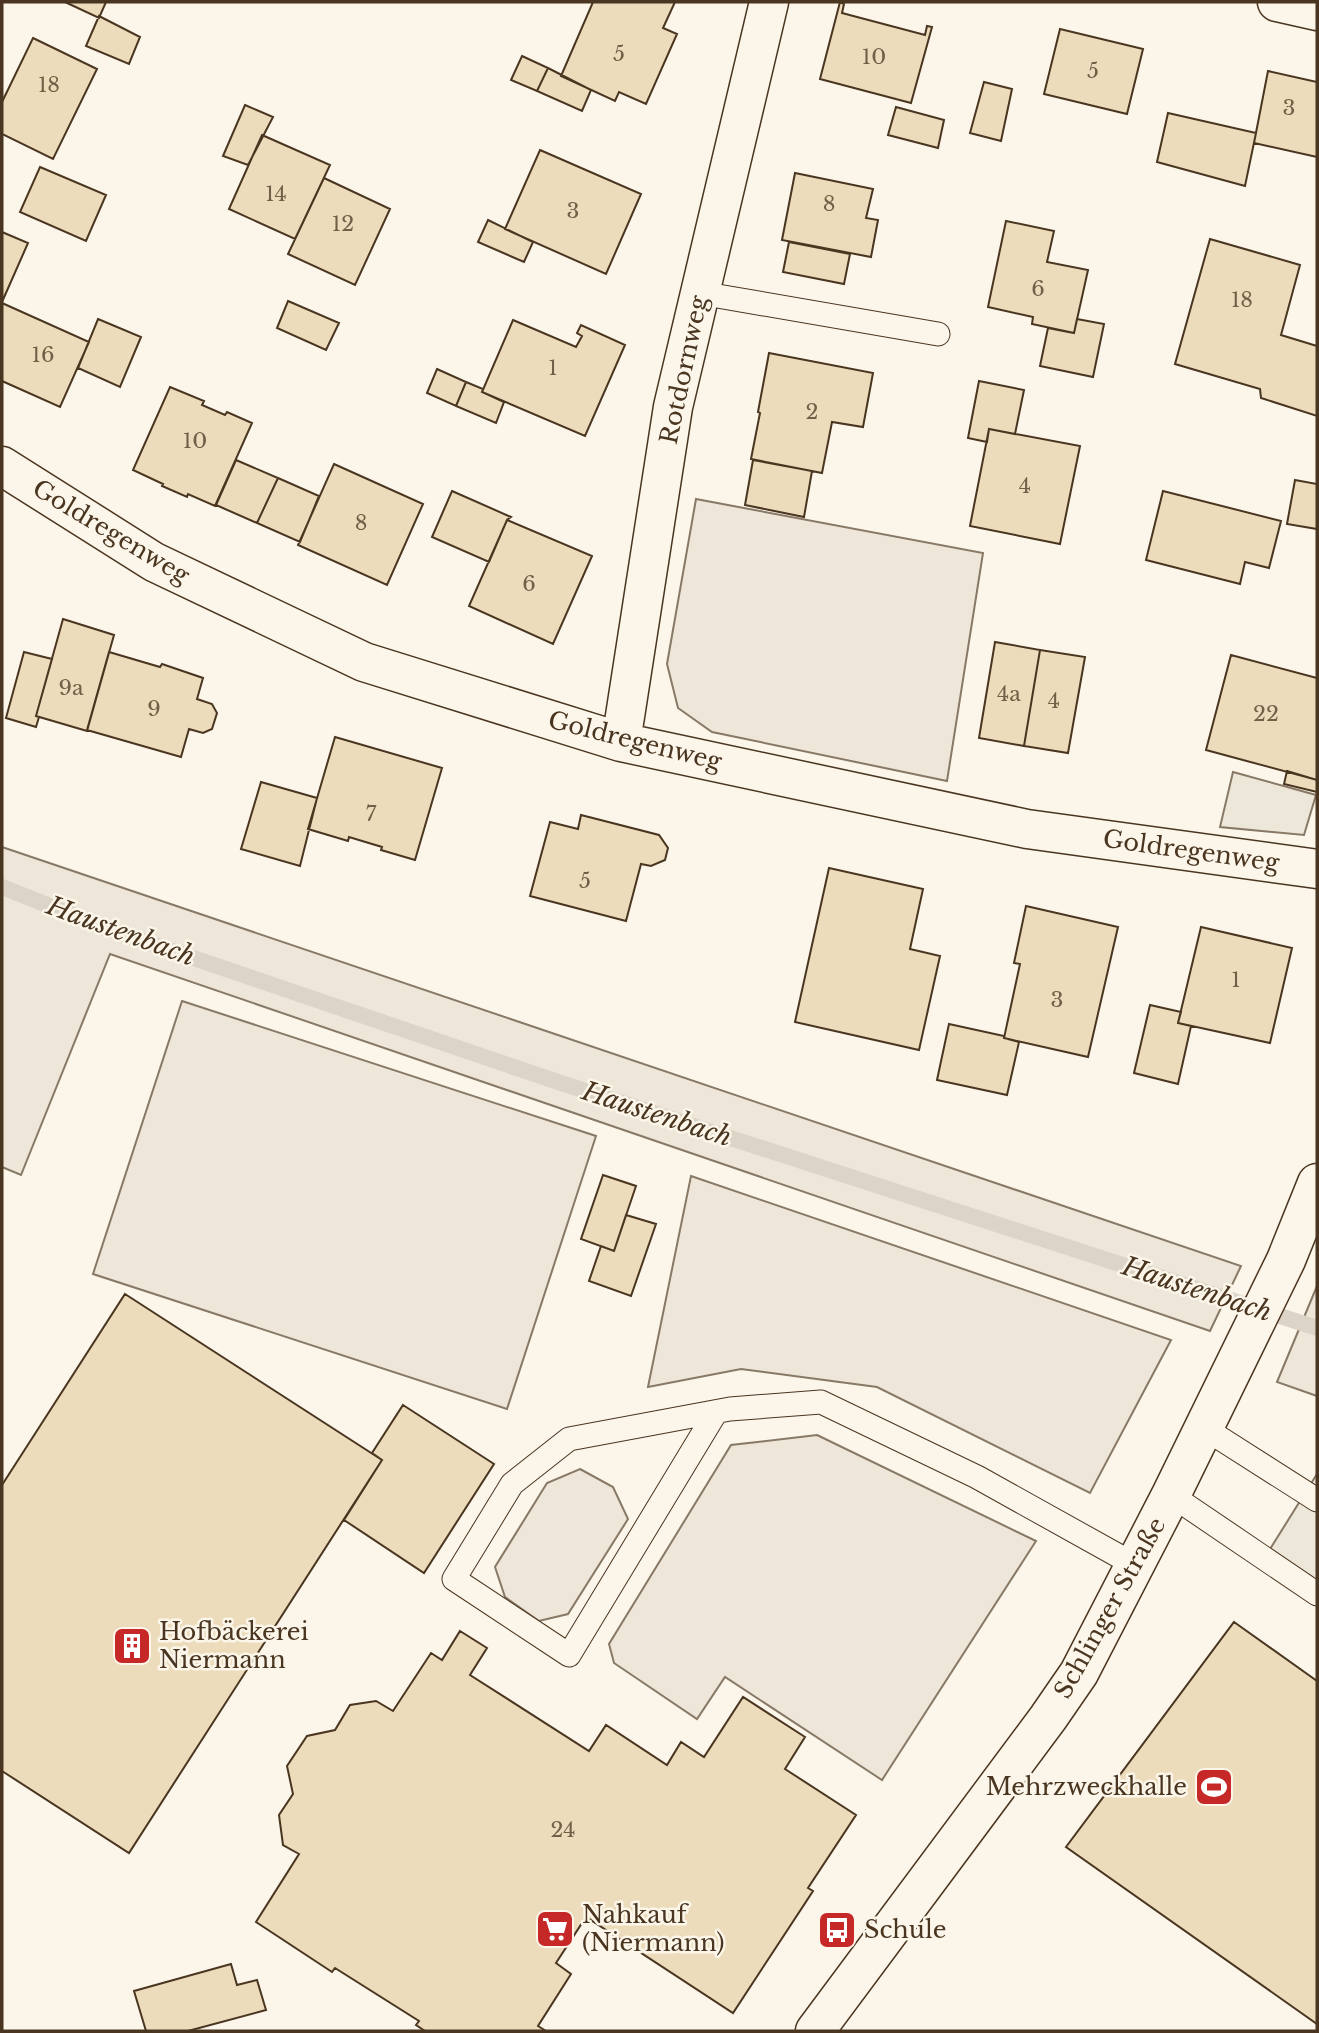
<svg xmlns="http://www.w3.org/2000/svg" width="1319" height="2033" viewBox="0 0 1319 2033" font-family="'Libre Baskerville',serif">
<rect width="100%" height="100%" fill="#fbf6e9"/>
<path fill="#ede6d9" stroke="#887966" stroke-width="2" d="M 696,499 L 983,553 L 947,781 L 712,732 L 678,708 L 667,664 Z
M 2,847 L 1241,1266 L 1210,1331 L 110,954 L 21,1175 L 2,1167 Z
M 182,1001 L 596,1136 L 507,1409 L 93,1274 Z
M 691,1176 L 1171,1340 L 1090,1493 L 877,1387 L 741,1369 L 648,1387 Z
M 1317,1286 L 1317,1396 L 1277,1382 Z
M 817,1435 L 1036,1541 L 882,1780 L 725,1677 L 697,1719 L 614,1663 L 609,1644 L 731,1445 Z
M 580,1469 L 613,1487 L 628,1519 L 568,1614 L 539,1621 L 505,1597 L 495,1567 L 547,1483 Z"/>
<path fill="#ede7d9" stroke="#887966" stroke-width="2" d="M 1233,772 L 1316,795 L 1304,835 L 1220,827 Z
M 1317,1474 L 1317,1593 L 1265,1557 Z"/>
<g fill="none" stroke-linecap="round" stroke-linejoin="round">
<path stroke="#dcd4c6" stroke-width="16" d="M 2,887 L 105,928 L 564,1084 L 1317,1328"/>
</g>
<path fill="#ecdcbc" stroke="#4a3520" stroke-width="2" d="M 65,2 L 106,2 L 99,18 Z
M 593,2 L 675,2 L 663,28 L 677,34 L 646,104 L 619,92 L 615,101 L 561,76 Z
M 840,2 L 844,4 L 842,13 L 925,35 L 927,26 L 932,27 L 911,103 L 820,79 Z
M 99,16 L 140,37 L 129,64 L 86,46 Z
M 1060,29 L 1143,49 L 1127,114 L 1044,94 Z
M 33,38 L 97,69 L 53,159 L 2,134 L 2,102 Z
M 522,56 L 548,68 L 537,91 L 511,80 Z
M 548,68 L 591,90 L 582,111 L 537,91 Z
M 1268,71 L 1317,82 L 1317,157 L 1254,143 Z
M 984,82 L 1012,89 L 1001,141 L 970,133 Z
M 245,105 L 273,117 L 248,165 L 223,156 Z
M 896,107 L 944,120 L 938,148 L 888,135 Z
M 1168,113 L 1256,133 L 1245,186 L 1157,162 Z
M 262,135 L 330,165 L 295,239 L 229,209 Z
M 540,150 L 641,194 L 606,274 L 505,229 Z
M 40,167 L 106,195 L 86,241 L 20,212 Z
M 795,173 L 873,189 L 866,218 L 878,220 L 871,257 L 782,240 Z
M 324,178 L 390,209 L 355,285 L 288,254 Z
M 488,220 L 533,242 L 524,262 L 478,242 Z
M 1006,221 L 1054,231 L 1047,262 L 1088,270 L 1074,333 L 1032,324 L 1033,317 L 988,307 Z
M 2,232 L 28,243 L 2,302 Z
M 1210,239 L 1300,265 L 1281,335 L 1317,346 L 1317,416 L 1261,398 L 1260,389 L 1175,364 Z
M 789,242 L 850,254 L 844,284 L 783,272 Z
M 288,301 L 339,323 L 326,350 L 277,328 Z
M 2,303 L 89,342 L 60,407 L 2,381 Z
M 98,319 L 141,337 L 120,387 L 78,368 Z
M 1077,319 L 1104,324 L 1093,377 L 1040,366 L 1048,328 L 1074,333 Z
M 513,320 L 576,347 L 582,336 L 577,333 L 581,325 L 625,345 L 585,436 L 482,392 Z
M 769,353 L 873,373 L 863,427 L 832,422 L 822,473 L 751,459 L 760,413 L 758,412 Z
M 437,369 L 466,382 L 456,406 L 427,393 Z
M 979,381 L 1024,390 L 1015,434 L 989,429 L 987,442 L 968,438 Z
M 466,382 L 483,389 L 482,392 L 504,402 L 496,423 L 456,406 Z
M 170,387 L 204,401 L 202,405 L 225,415 L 227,412 L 252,423 L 215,506 L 188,494 L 187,497 L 162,486 L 163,484 L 133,470 Z
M 989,429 L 1080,446 L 1060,544 L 970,526 Z
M 236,460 L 278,478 L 257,523 L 216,505 Z
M 753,460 L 812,471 L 804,517 L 745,505 Z
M 334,464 L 423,504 L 387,585 L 298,545 Z
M 278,478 L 319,496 L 300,542 L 257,523 Z
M 1295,480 L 1317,484 L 1317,529 L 1287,524 Z
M 452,491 L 511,517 L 507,520 L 489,562 L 432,537 Z
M 1163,491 L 1281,521 L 1269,568 L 1245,562 L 1240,584 L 1146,560 Z
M 507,520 L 592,556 L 553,644 L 469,606 Z
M 63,619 L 114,635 L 87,731 L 36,716 Z
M 995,642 L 1040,650 L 1024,746 L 979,738 Z
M 1040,650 L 1085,657 L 1068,753 L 1024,746 Z
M 24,652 L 52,659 L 36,716 L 39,717 L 36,727 L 6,718 Z
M 109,652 L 160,667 L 162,664 L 203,678 L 197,699 L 212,704 L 217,713 L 212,729 L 203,733 L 189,729 L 181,757 L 87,730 Z
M 1231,655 L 1317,678 L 1317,780 L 1206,750 Z
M 335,737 L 442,768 L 415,860 L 381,850 L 382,847 L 349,837 L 348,841 L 308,829 Z
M 1287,771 L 1317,780 L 1317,792 L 1284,784 Z
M 261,782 L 317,798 L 300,866 L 241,849 Z
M 581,815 L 659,835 L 668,848 L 665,860 L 651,866 L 641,864 L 626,921 L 530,896 L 550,822 L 578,829 Z
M 829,868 L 923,889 L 910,949 L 940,956 L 919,1050 L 795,1022 Z
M 1026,906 L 1118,927 L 1088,1057 L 1004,1038 L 1020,964 L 1014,963 Z
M 1201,927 L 1292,948 L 1270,1043 L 1178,1023 Z
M 1150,1005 L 1181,1012 L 1178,1023 L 1191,1026 L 1178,1084 L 1134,1073 Z
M 949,1024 L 1004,1036 L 1004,1038 L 1019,1042 L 1007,1095 L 937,1080 Z
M 603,1175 L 636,1186 L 614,1251 L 581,1239 Z
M 626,1215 L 656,1224 L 631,1296 L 589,1281 L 601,1246 L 614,1251 Z
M 125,1294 L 382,1460 L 129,1853 L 2,1771 L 2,1485 Z
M 403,1405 L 494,1464 L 424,1573 L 344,1520 L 382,1460 L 372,1453 Z
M 1234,1622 L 1317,1681 L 1317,2024 L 1066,1847 Z
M 460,1631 L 487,1648 L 470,1675 L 589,1751 L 606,1725 L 667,1765 L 681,1742 L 704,1757 L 743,1697 L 805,1737 L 785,1769 L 856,1815 L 808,1888 L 813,1891 L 733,2013 L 586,1917 L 556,1963 L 571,1974 L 538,2026 L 546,2031 L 425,2031 L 416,2025 L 419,2021 L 335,1968 L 332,1972 L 256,1922 L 299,1854 L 283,1845 L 279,1815 L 293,1794 L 287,1766 L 307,1736 L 335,1730 L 350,1705 L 376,1701 L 393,1711 L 431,1653 L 442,1660 Z
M 231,1964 L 237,1985 L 257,1980 L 266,2010 L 188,2031 L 146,2031 L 134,1991 Z"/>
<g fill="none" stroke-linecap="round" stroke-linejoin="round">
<defs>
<path id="lane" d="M 700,293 L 938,334
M 716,1412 L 569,1655 L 454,1579 L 512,1484 L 569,1439 L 730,1409 L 821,1402 L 977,1477 L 1135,1565
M 1204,1428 L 1317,1500
M 1171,1495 L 1317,1594"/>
<path id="street" d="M 1277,2 L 1317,11
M 2,466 L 154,562 L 364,662 L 621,742 L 1027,829 L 1317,869
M 621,742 L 673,407 L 769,2"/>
<path id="secondary" d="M 815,2031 L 1048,1718 L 1079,1673 L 1171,1495 L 1286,1260 L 1317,1183"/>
</defs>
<use href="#lane" stroke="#4a3520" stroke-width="25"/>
<use href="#street" stroke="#4a3520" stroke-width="41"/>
<use href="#secondary" stroke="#4a3520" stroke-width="41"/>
<use href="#lane" stroke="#fbf6e9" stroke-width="23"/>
<use href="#street" stroke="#fbf6e9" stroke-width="38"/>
<use href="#secondary" stroke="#fbf6e9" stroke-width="38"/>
</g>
<defs>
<symbol id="building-square" viewBox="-11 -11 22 22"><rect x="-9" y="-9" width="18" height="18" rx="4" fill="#c62828" stroke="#fbf6e9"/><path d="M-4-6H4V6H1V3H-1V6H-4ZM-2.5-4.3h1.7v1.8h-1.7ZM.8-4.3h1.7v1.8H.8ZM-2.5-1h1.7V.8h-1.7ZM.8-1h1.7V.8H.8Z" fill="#fff"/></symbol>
<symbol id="stadium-square" viewBox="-11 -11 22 22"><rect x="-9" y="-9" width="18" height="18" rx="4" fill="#c62828" stroke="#fbf6e9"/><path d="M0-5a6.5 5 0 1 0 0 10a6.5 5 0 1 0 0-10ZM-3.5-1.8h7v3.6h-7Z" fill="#fff"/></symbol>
<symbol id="supermarket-square" viewBox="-11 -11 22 22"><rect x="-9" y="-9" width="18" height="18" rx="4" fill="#c62828" stroke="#fbf6e9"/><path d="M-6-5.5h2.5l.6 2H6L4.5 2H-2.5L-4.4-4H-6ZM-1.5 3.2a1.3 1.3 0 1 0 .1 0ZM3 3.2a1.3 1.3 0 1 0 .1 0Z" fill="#fff"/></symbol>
<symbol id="bus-square" viewBox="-11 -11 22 22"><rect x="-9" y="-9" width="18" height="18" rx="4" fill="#c62828" stroke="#fbf6e9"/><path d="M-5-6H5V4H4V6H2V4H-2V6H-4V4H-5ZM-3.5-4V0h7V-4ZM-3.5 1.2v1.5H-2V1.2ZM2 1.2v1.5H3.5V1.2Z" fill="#fff"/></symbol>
</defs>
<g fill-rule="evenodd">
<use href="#building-square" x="110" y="1624" width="44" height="44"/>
<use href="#stadium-square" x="1192" y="1765" width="44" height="44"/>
<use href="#supermarket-square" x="533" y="1907" width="44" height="44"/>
<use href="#bus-square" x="815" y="1908" width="44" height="44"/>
</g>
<g text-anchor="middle" stroke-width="5" stroke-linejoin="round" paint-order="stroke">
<g font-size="21" fill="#725f47">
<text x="619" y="61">5</text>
<text x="874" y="64">10</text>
<text x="1093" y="78">5</text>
<text x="49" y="92">18</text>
<text x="1289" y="115">3</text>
<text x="276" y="201">14</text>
<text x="829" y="211">8</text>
<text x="573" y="218">3</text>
<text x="343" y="231">12</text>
<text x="1038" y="296">6</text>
<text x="1242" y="307">18</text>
<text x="43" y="362">16</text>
<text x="553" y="375">1</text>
<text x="812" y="419">2</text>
<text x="195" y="448">10</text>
<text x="1025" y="493">4</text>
<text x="361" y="530">8</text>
<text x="529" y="591">6</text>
<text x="71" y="695">9a</text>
<text x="1009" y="701">4a</text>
<text x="1054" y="708">4</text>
<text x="154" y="716">9</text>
<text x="1266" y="721">22</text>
<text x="371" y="821">7</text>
<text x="585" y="888">5</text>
<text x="1236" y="987">1</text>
<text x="1057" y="1007">3</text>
<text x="563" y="1837">24</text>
</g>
<g font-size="24" fill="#4a3520" stroke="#fbf6e9">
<text transform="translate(684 370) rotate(-78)" y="8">Rotdornweg</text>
<text transform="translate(111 532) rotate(31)" y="8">Goldregenweg</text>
<text transform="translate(635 741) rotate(14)" y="8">Goldregenweg</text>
<text transform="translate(1191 851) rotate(8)" y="8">Goldregenweg</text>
<text transform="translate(1110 1608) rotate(-61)" y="8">Schlinger Straße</text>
</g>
<g font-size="24" fill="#4a3520" stroke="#fbf6e9" text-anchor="start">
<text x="159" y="1640">Hofbäckerei<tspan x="159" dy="28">Niermann</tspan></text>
<text x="1187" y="1795" text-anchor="end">Mehrzweckhalle</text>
<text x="582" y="1923">Nahkauf<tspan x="582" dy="28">(Niermann)</tspan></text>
<text x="864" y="1938">Schule</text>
</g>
<g font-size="26" font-style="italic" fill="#4a3520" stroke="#fbf6e9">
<text transform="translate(121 931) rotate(20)" y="9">Haustenbach</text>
<text transform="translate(657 1114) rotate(18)" y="9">Haustenbach</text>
<text transform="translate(1197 1289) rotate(18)" y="9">Haustenbach</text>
</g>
</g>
<rect width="1319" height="2033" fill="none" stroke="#4a3520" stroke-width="7"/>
</svg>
